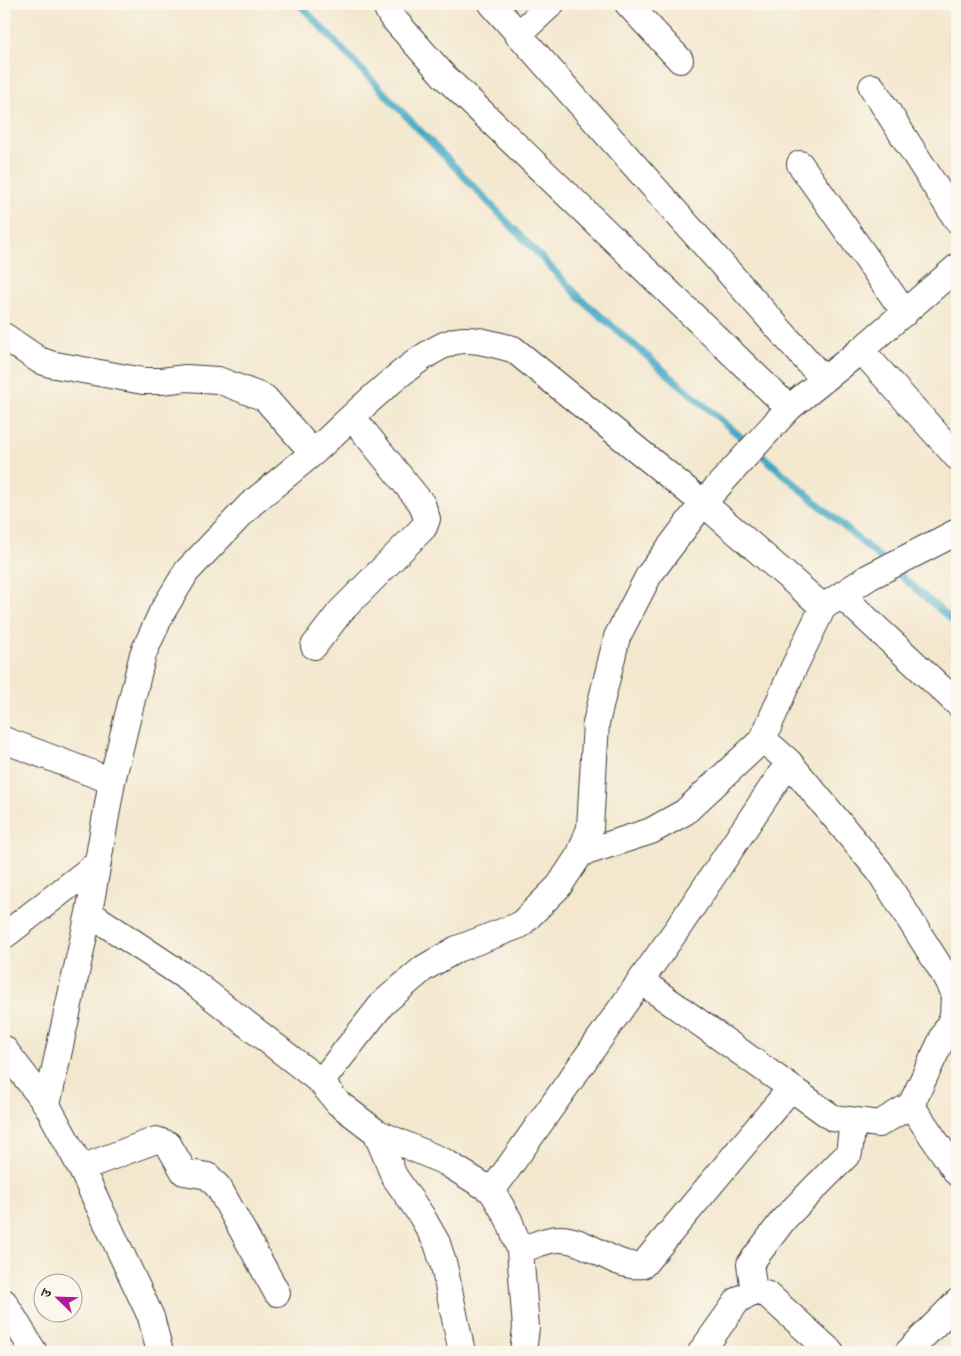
<svg xmlns="http://www.w3.org/2000/svg" width="961" height="1356" viewBox="0 0 961 1356" font-family="'Sorts Mill Goudy','Noto Serif Devanagari',serif">
<rect width="100%" height="100%" fill="#fbf7ec"/>
<filter id="ink" filterUnits="userSpaceOnUse"><feTurbulence type="fractalNoise" baseFrequency=".02" numOctaves="2"/><feDisplacementMap in="SourceGraphic" scale="10" xChannelSelector="R" yChannelSelector="G"/><feConvolveMatrix kernelMatrix="1 2 1 2 8 2 1 2 1" color-interpolation-filters="sRGB"/></filter>
<filter id="wash" filterUnits="userSpaceOnUse"><feTurbulence type="fractalNoise" baseFrequency=".0096" numOctaves="4" result="noise"/><feDisplacementMap in="SourceGraphic" scale="20" xChannelSelector="R" yChannelSelector="G"/><feGaussianBlur stdDeviation="1.12" result="paint"/><feColorMatrix in="noise" values="0 0 0 0 0 0 0 0 0 0 0 0 0 0 0 0 0 1.4 0 .05"/><feComposite in="paint" operator="in"/></filter>
<g filter="url(#wash)">
<rect width="100%" height="100%" fill="#f3e7ce"/>
<g fill="none" stroke-linecap="round" stroke-linejoin="round">
<path stroke="#45a9c5" stroke-width="7" d="M 299,4 L 582,300 L 749,444
M 757,451 L 885,562
M 895,571 L 957,624"/>
</g>
</g>
<g filter="url(#ink)">
<g fill="none" stroke-linecap="round" stroke-linejoin="round">
<defs>
<path id="minor" d="M 385,4 L 391,16 L 444,76 L 789,408
M 492,4 L 824,380
M 628,4 L 680,60
M 518,35 L 551,4
M 872,87 L 957,220
M 800,164 L 905,313
M 4,336 L 39,360 L 50,364 L 143,381 L 161,381 L 186,378 L 218,380 L 265,398 L 313,453 C 345,424 418,349 456,341 C 474,337 495,345 513,349 L 703,503 L 823,607
M 861,350 L 957,457
M 841,595 L 957,703
M 314,646 L 340,612 L 424,527 L 427,519 L 422,504 L 353,418
M 763,739 L 794,667 L 823,607 L 869,577 L 957,532
M 4,740 L 112,781
M 580,854 L 651,831 L 685,812 L 763,739 L 789,762 L 879,871 L 943,972 L 954,994 L 953,1016 L 911,1105 L 957,1173
M 89,913 L 193,982 L 321,1082
M 4,936 L 98,863
M 641,981 L 833,1118 L 879,1124 L 911,1105
M 4,1049 L 47,1105 L 81,1168 L 151,1317 L 160,1352
M 47,1105 L 89,913 L 112,781 L 143,654 L 162,612 L 187,571 L 251,504 L 313,453
M 376,1132 L 394,1176 L 421,1215 L 437,1243 L 444,1266 L 462,1352
M 81,1168 L 156,1140 L 168,1144 L 184,1172 L 208,1176 L 219,1188 L 277,1293
M 492,1191 L 680,925 L 789,762
M 520,1250 C 531,1247 546,1239 558,1239 C 588,1238 613,1269 643,1265 L 791,1088
M 754,1291 L 750,1264 L 784,1219 L 849,1153 L 853,1122
M 4,1302 L 34,1352
M 523,1352 L 526,1328 L 520,1250 L 509,1220 L 492,1191 L 445,1162 L 376,1132 L 338,1103 L 321,1082 L 383,1003 L 424,968 L 457,949 L 520,925 L 559,886 L 580,854 L 590,828 L 596,723 L 617,637 L 649,575 L 703,503 L 789,408 L 861,350 L 957,267
M 701,1352 L 738,1300 L 754,1291 L 768,1295 L 831,1352
M 908,1352 L 957,1302"/>
</defs>
<use href="#minor" stroke="#3c3a37" stroke-width="28"/>
<use href="#minor" stroke="#fff" stroke-width="26"/>
</g>
</g>
<rect width="961" height="1356" fill="none" stroke="#fbf7ec" stroke-width="20"/>
<g transform="translate(58 1298) rotate(293)"><circle r="24" fill="#fbf7ec" stroke="#a29f99"/>
<path d="M0-4L9 19L0 12L-9 19Z" fill="#b5179e"/>
<text y="-8" font-size="14" font-weight="bold" text-anchor="middle" fill="#1c1c1c">उ</text>
</g>
</svg>
